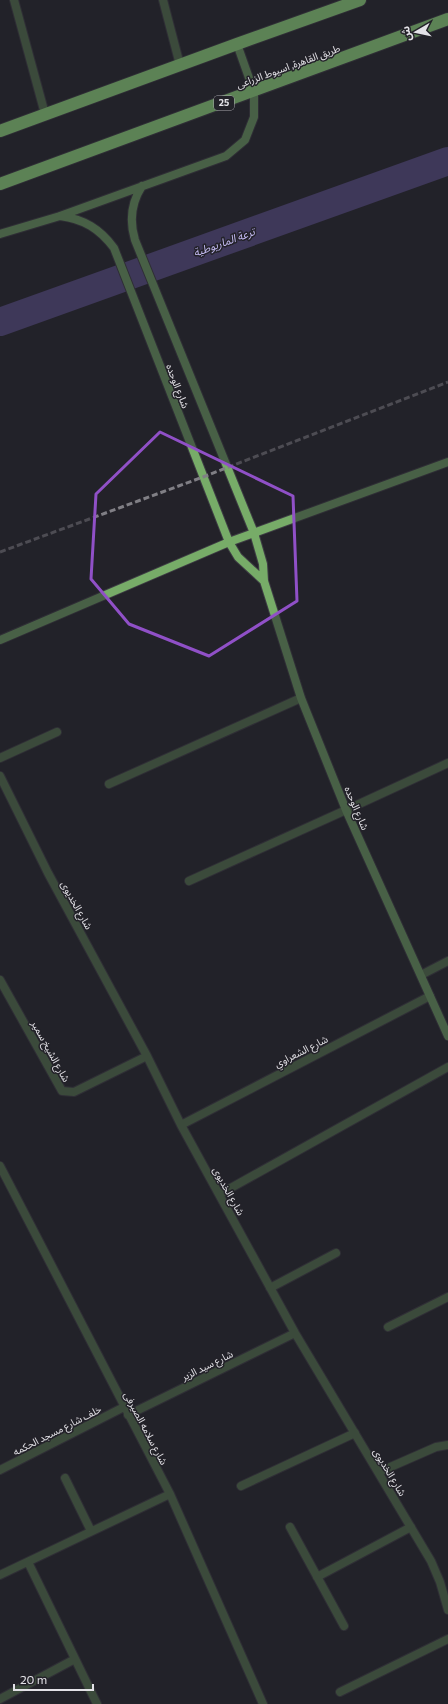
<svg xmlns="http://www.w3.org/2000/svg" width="448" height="1704" viewBox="0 0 448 1704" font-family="Commissioner,'Noto Sans Arabic',sans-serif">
<rect width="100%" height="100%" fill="#232229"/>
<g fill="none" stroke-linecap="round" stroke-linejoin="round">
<path stroke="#605293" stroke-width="28" d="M 0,322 L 448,161"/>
<defs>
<path id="lane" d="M 346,810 L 448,763
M 421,975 L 448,961"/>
<path id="street" d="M 14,0 L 45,114
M 163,0 L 180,65
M 0,758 L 57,732
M 0,776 L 48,873 L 147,1056 L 181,1125 L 295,1333 L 431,1561 L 440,1582 L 448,1610
M 109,784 L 301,698
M 189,881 L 346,810
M 0,980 L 62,1091 L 74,1092 L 147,1056
M 181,1125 L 430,996
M 0,1166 L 170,1494 L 263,1704
M 220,1194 L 448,1067
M 270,1288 L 336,1253
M 388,1327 L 448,1297
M 128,1415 L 295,1333
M 0,1470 L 124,1407
M 379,1472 L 436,1447 L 448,1445
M 65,1478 L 91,1531
M 241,1486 L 355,1433
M 290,1527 L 344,1626
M 28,1562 L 97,1704
M 0,1575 L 170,1494
M 317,1577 L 411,1527
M 340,1692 L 448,1639
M 0,1699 L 75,1659"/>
<path id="secondary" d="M 142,186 C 131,203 129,220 135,240 L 254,533 L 263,564 L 264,581 L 301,698 L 346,810 L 448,1036
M 60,216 C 84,219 100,229 114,248 L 229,542 L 238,557 L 264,581
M 0,234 L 60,216 L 226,156 L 245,140 L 254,117 L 254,92 L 237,44
M 0,640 L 229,542 L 448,462"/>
<path id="highway" d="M 0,131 L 237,44 L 360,0
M 0,184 L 448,19"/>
</defs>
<use href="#lane" stroke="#3e3d44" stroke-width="10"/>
<use href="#street" stroke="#3e3d44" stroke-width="10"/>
<use href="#secondary" stroke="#3e3d44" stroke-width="10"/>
<use href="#highway" stroke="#3e3d44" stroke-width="14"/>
<use href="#lane" stroke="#5a7a50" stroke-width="8"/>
<use href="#street" stroke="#5a7a50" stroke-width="8"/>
<use href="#secondary" stroke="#77ac68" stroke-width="8"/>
<use href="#highway" stroke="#a3f68a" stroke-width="12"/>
<path stroke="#807f85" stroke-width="3" stroke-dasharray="6 3" stroke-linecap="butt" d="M 0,552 L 203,477 L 448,382"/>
</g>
<path d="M0 0H448V1704H0ZM 160,432 L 293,496 L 297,601 L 209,656 L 129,624 L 91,579 L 96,494 Z" fill="#232229" fill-opacity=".55" fill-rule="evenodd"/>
<path fill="none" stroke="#9050c7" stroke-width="3" stroke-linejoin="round" d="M 160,432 L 293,496 L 297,601 L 209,656 L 129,624 L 91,579 L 96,494 Z"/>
<g text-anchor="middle" stroke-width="3" stroke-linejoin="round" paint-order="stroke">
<rect fill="#232229" stroke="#a9a8ae" stroke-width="1" x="214" y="96" width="20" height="14" rx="3"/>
<g font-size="9" font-weight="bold" fill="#e3e2e7">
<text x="224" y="106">25</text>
</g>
<g font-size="10" fill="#e3e2e7" stroke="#232229">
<text transform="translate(288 66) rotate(-20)" y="4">طريق القاهرة, اسيوط الزراعى</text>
<text transform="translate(178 386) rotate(69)" y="4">شارع الوحده</text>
<text transform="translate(357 808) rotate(67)" y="4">شارع الوحده</text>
<text transform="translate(77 905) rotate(61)" y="4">شارع الخديوى</text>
<text transform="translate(51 1051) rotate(61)" y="4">شارع الشيخ سمير</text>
<text transform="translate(301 1051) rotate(-27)" y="4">شارع الشعراوي</text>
<text transform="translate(229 1191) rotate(61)" y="4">شارع الخديوى</text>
<text transform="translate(207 1365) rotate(-26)" y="4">شارع سيد الزير</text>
<text transform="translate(146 1428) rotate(62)" y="4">شارع سلامه الصيرفى</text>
<text transform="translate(57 1430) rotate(-27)" y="4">خلف شارع مسجد الحكمه</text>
<text transform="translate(390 1472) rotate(59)" y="4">شارع الخديوى</text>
</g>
<g font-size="11" font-style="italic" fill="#c4bbf3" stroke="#232229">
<text transform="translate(224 242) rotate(-20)" y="4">ترعة الماريوطية</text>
</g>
</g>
<g transform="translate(416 32) rotate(261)" stroke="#232229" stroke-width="3" paint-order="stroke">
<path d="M0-3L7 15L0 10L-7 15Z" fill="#e3e2e7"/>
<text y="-6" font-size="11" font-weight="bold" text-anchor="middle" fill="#e3e2e7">ش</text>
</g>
<path d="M14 1684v6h79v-6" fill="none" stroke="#e3e2e7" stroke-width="2"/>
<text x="20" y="1684" font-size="12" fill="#e3e2e7" stroke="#232229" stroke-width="3" paint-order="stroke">20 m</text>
</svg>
